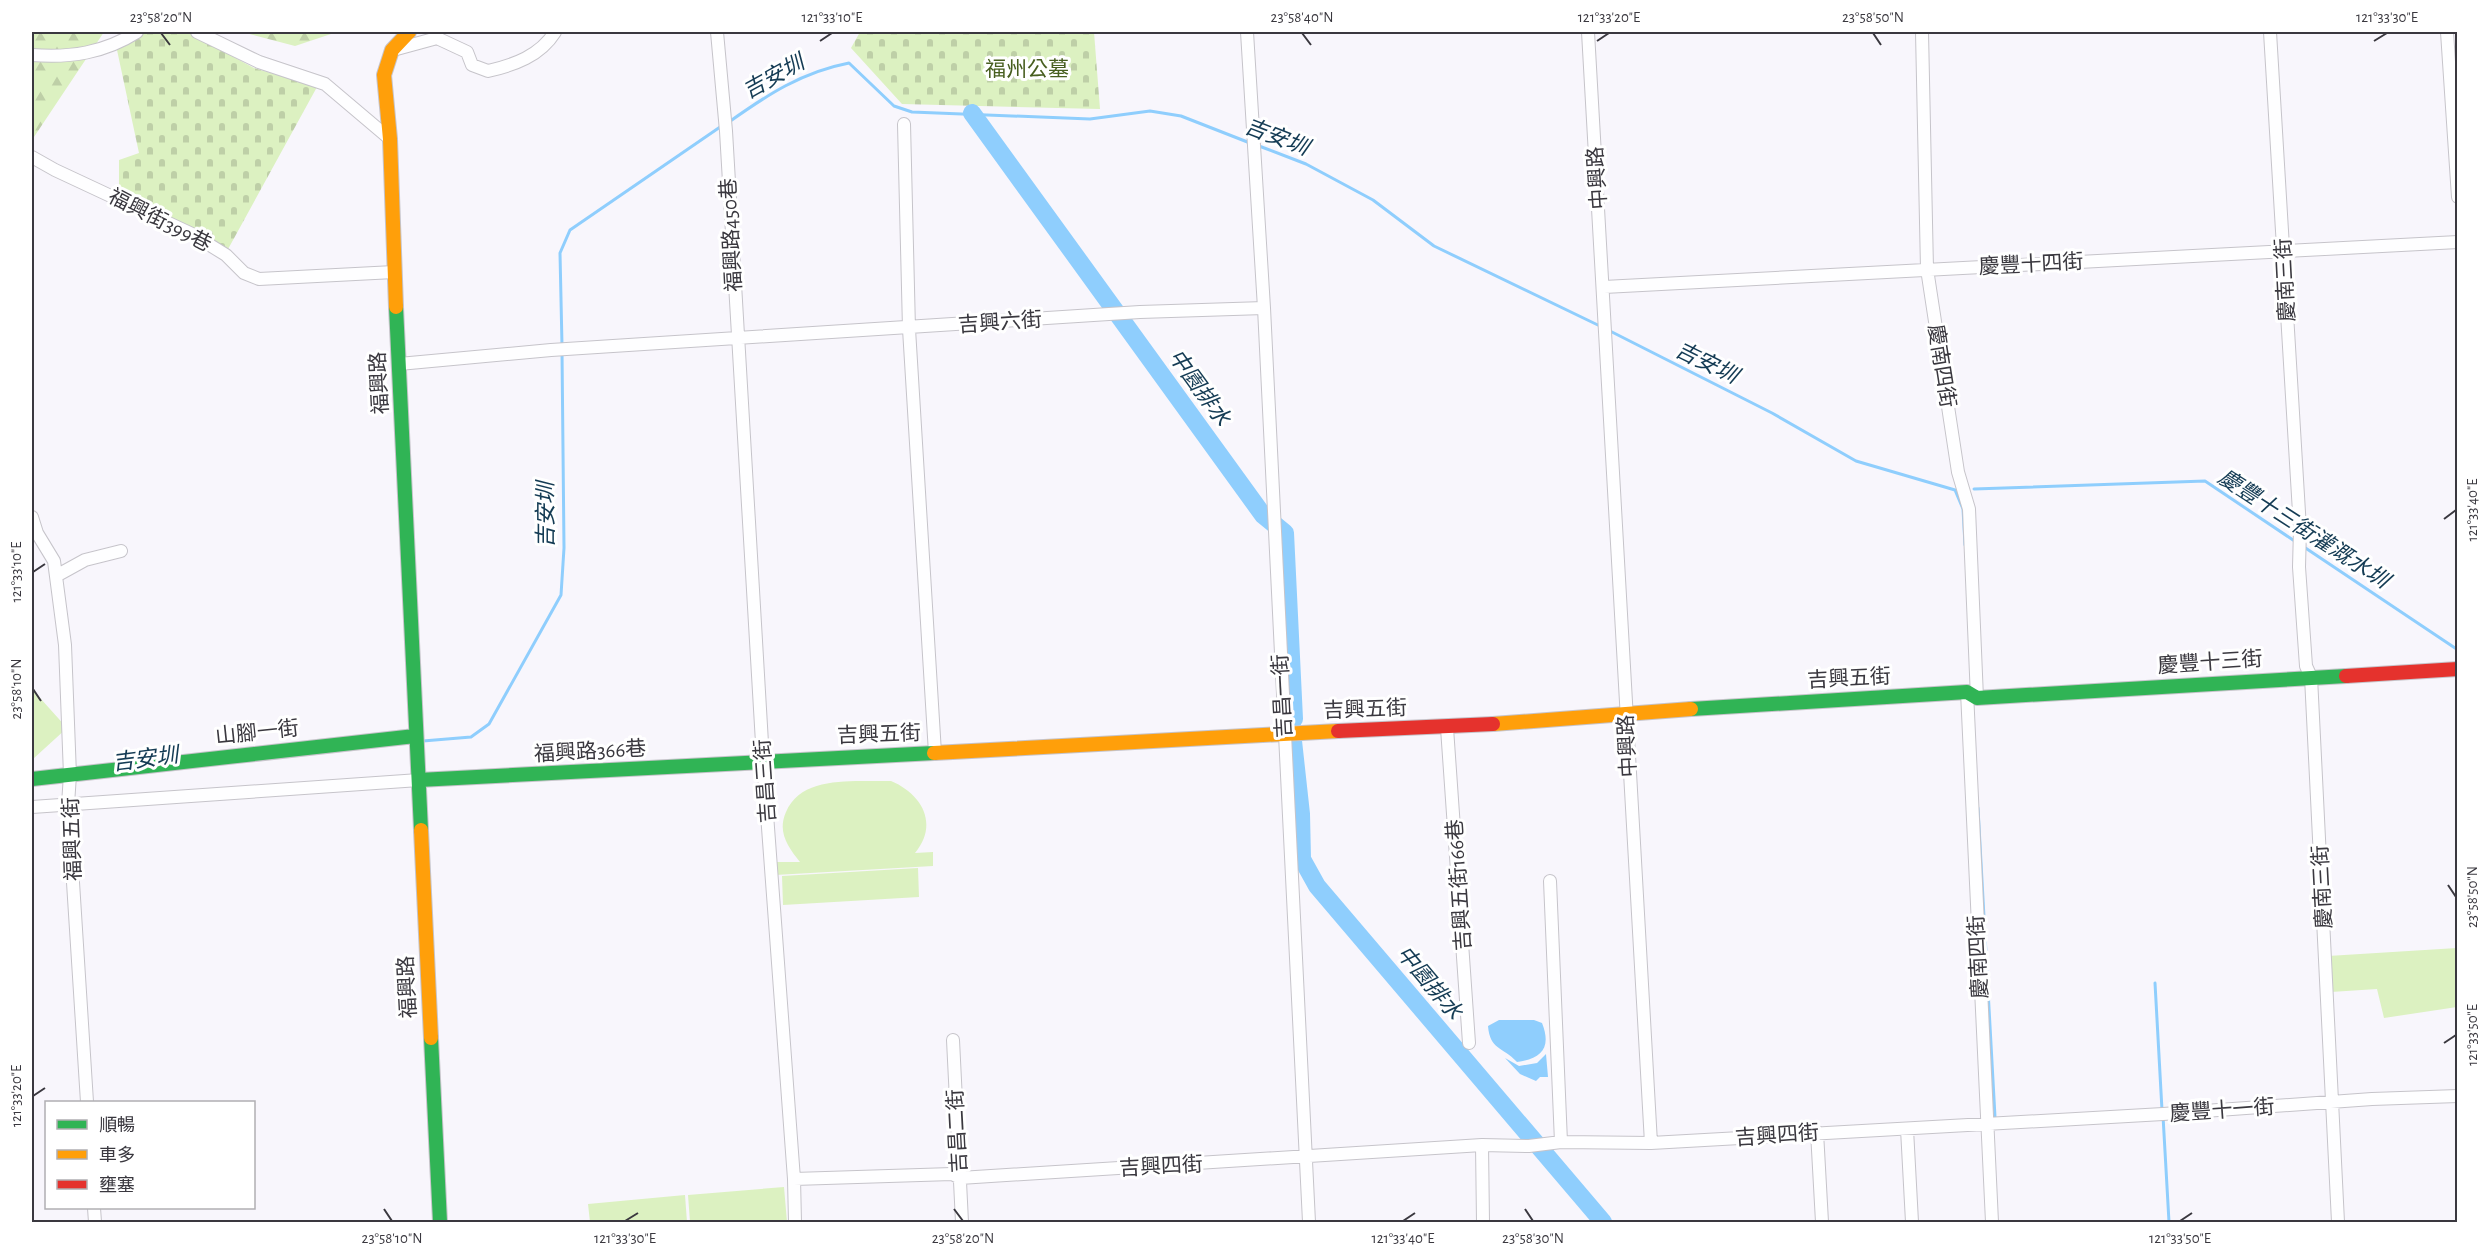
<svg xmlns="http://www.w3.org/2000/svg" width="2489" height="1254" viewBox="0 0 2489 1254" font-family="'Alegreya Sans','Noto Sans TC',sans-serif">
<defs>
<pattern id="forest-firs" width="22" height="20" patternUnits="userSpaceOnUse" patternTransform="scale(1.5)"><rect width="22" height="20" fill="#dcf1c1"/><path d="M5 1l3.5 6h-7zM16 11l3.5 6h-7z" fill="#becfa7"/></pattern>
<pattern id="cemetery-stones" width="16" height="16" patternUnits="userSpaceOnUse" patternTransform="scale(1.5)"><rect width="16" height="16" fill="#dcf1c1"/><path d="M2 7V4a2 2 0 0 1 4 0v3zM10 15v-3a2 2 0 0 1 4 0v3z" fill="#becfa7"/></pattern>
</defs>
<rect width="100%" height="100%" fill="#f8f6fc"/>
<path fill="#dcf1c1" d="M 32,689 L 67,728 L 33,759 L 32,757 Z
M 891,781 C 922,794 939,824 915,853 L 933,852 L 933,866 L 775,875 L 774,862 L 800,862 C 788,847 777,832 786,812 C 802,774 856,782 891,781 Z
M 918,868 L 919,897 L 783,905 L 782,876 Z
M 2457,948 L 2457,1007 L 2384,1018 L 2377,989 L 2331,992 L 2328,956 Z
M 784,1187 L 787,1222 L 690,1222 L 688,1195 Z
M 685,1195 L 687,1222 L 590,1222 L 588,1204 Z"/>
<path fill="url(#forest-firs)" d="M 32,32 L 104,32 L 32,140 Z
M 242,32 L 337,32 L 295,46 Z"/>
<path fill="url(#cemetery-stones)" d="M 144,32 L 187,32 L 254,68 L 317,87 L 227,251 L 119,194 L 119,160 L 139,153 L 117,50 Z
M 860,32 L 1094,32 L 1100,109 L 902,104 L 851,48 Z"/>
<path fill="#8fcefd" d="M 1499,1020 L 1534,1020 L 1542,1023 C 1552,1048 1541,1059 1517,1062 C 1502,1046 1490,1050 1488,1026 Z
M 1546,1054 L 1548,1077 L 1540,1077 L 1536,1081 L 1520,1074 L 1505,1058 L 1519,1066 L 1537,1063 Z"/>
<g fill="none" stroke-linecap="round" stroke-linejoin="round">
<path stroke="#8fcefd" stroke-width="3" d="M 729,122 C 767,95 802,72 849,63 L 894,106 L 912,112 L 1090,119 L 1150,111 L 1181,116 L 1250,143
M 1259,146 L 1306,164 L 1373,200 L 1434,246 L 1602,327
M 1608,330 L 1772,413 L 1856,461 L 1955,490 L 1963,509 L 1965,545
M 562,345 L 560,253 L 570,230 L 723,125
M 1974,489 L 2205,481 L 2296,542
M 2304,547 L 2458,650
M 423,741 L 471,737 L 489,724 L 561,595 L 564,548 L 562,352
M 1978,808 L 1995,1117
M 2155,983 L 2162,1110
M 2163,1116 L 2169,1222"/>
<path stroke="#8fcefd" stroke-width="18" d="M 972,113 L 1263,515 L 1285,533 L 1294,719
M 1293,741 L 1301,814 L 1302,859 L 1317,886 L 1603,1222"/>
<defs>
<path id="street" d="M 197,32 L 259,62 L 325,84 L 390,139
M 717,32 L 726,131 L 763,760 L 794,1179 L 795,1222
M 1247,32 L 1264,308 L 1309,1222
M 1588,32 L 1651,1143
M 1922,32 L 1927,269 L 1958,472 L 1969,509 L 1977,698
M 2270,32 L 2300,529 L 2299,567 L 2306,666 L 2311,677 L 2338,1222
M 2447,32 L 2458,197
M 393,50 L 437,38 L 467,52 L 472,65 L 488,71 C 514,65 540,56 555,32
M 32,55 C 70,58 104,53 137,32
M 904,124 L 909,329 L 935,753
M 32,157 L 55,170 L 192,234 L 226,255 L 244,273 L 259,279 L 394,272
M 1604,287 L 2458,242
M 399,364 L 551,350 L 1140,312 L 1264,308
M 32,517 L 37,533 L 54,561 L 65,645 L 70,775 L 68,804 L 87,1102
M 56,576 L 85,560 L 121,551
M 1967,692 L 1992,1222
M 1447,728 L 1469,1043
M 32,807 L 419,780
M 1550,881 L 1561,1142
M 953,1040 L 962,1222
M 1907,1129 L 1912,1222
M 1817,1132 L 1822,1222
M 1482,1145 L 1483,1222
M 794,1179 L 952,1174 L 960,1178 L 1482,1145 L 1529,1146 L 1561,1142 L 1651,1143 L 2163,1114 L 2372,1099 L 2458,1096
M 94,1208 L 95,1222"/>
<path id="fast" d="M 396,307 L 421,830
M 1691,709 L 1967,692 L 1977,698 L 2346,676
M 32,779 L 415,736
M 419,780 L 934,753
M 431,1038 L 440,1222"/>
<path id="slow" d="M 396,307 L 390,139 L 384,75 L 392,50 L 409,32
M 1493,724 L 1691,709
M 934,753 L 1338,731
M 421,830 L 431,1038"/>
<path id="jam" d="M 2346,676 L 2458,669
M 1338,731 L 1493,724"/>
</defs>
<use href="#street" stroke="#c6c4ca" stroke-width="14"/>
<use href="#fast" stroke="#c6c4ca" stroke-width="16"/>
<use href="#slow" stroke="#c6c4ca" stroke-width="16"/>
<use href="#jam" stroke="#c6c4ca" stroke-width="16"/>
<use href="#street" stroke="#fefeff" stroke-width="12"/>
<use href="#fast" stroke="#30b455" stroke-width="14"/>
<use href="#slow" stroke="#ff9f0a" stroke-width="14"/>
<use href="#jam" stroke="#e5322d" stroke-width="14"/>
</g>
<path fill="none" stroke="#3a383f" stroke-width="2" d="M 161,33 L 170,45M 1302,33 L 1311,45M 1873,33 L 1881,45M 820,41 L 832,33M 1597,41 L 1609,33M 2374,41 L 2387,33M 2444,519 L 2456,510M 33,572 L 45,564M 33,689 L 41,701M 2448,885 L 2456,897M 2444,1043 L 2456,1035M 33,1096 L 45,1088M 384,1209 L 392,1221M 954,1209 L 963,1221M 1525,1209 L 1533,1221M 625,1221 L 638,1213M 1403,1221 L 1415,1213M 2180,1221 L 2192,1213"/>
<g text-anchor="middle" stroke-width="6" stroke-linejoin="round" paint-order="stroke">
<g font-size="21" fill="#475e1f" stroke="#fff">
<text x="1027" y="76">福州公墓</text>
</g>
<g font-size="21" fill="#3a383f" stroke="#fff">
<text transform="translate(1597 178) rotate(-94)" y="7">中興路</text>
<text transform="translate(160 220) rotate(27)" y="7">福興街399巷</text>
<text transform="translate(731 235) rotate(-93)" y="7">福興路450巷</text>
<text transform="translate(2031 264) rotate(-3)" y="7">慶豐十四街</text>
<text transform="translate(2285 280) rotate(-93)" y="7">慶南三街</text>
<text transform="translate(1000 322) rotate(-4)" y="7">吉興六街</text>
<text transform="translate(1942 366) rotate(81)" y="7">慶南四街</text>
<text transform="translate(379 383) rotate(-93)" y="7">福興路</text>
<text transform="translate(2210 662) rotate(-4)" y="7">慶豐十三街</text>
<text transform="translate(1849 678) rotate(-3)" y="7">吉興五街</text>
<text transform="translate(1282 696) rotate(-93)" y="7">吉昌一街</text>
<text transform="translate(1365 709) rotate(-2)" y="7">吉興五街</text>
<text transform="translate(257 732) rotate(-6)" y="7">山腳一街</text>
<text transform="translate(879 734) rotate(-2)" y="7">吉興五街</text>
<text transform="translate(1627 746) rotate(-93)" y="7">中興路</text>
<text transform="translate(590 751) rotate(-3)" y="7">福興路366巷</text>
<text transform="translate(765 781) rotate(-94)" y="7">吉昌三街</text>
<text transform="translate(72 839) rotate(-92)" y="7">福興五街</text>
<text transform="translate(1459 885) rotate(-94)" y="7">吉興五街166巷</text>
<text transform="translate(2322 887) rotate(-93)" y="7">慶南三街</text>
<text transform="translate(1978 957) rotate(-93)" y="7">慶南四街</text>
<text transform="translate(407 987) rotate(-93)" y="7">福興路</text>
<text transform="translate(2222 1110) rotate(-4)" y="7">慶豐十一街</text>
<text transform="translate(957 1131) rotate(-93)" y="7">吉昌二街</text>
<text transform="translate(1777 1135) rotate(-4)" y="7">吉興四街</text>
<text transform="translate(1161 1166) rotate(-3)" y="7">吉興四街</text>
</g>
<g font-size="22" font-style="italic" fill="#143b54" stroke="#fff">
<text transform="translate(773 76) rotate(-29)" y="8">吉安圳</text>
<text transform="translate(1277 136) rotate(21)" y="8">吉安圳</text>
<text transform="translate(1707 362) rotate(26)" y="8">吉安圳</text>
<text transform="translate(1200 387) rotate(54)" y="8">中園排水</text>
<text transform="translate(545 515) rotate(-90)" y="8">吉安圳</text>
<text transform="translate(2304 528) rotate(33)" y="8">慶豐十三街灌溉水圳</text>
<text transform="translate(145 758) rotate(-7)" y="8">吉安圳</text>
<text transform="translate(1430 982) rotate(50)" y="8">中園排水</text>
</g>
</g>
<rect width="2489" height="1254" fill="none" stroke="#ffffff" stroke-width="66"/>
<rect x="45" y="1101" width="210" height="108" fill="#ffffff" stroke="#b0afb2" stroke-width="1.5"/>
<rect x="57" y="1120" width="30" height="9" fill="#30b455" stroke="#b0afb2" stroke-width="1.5"/>
<text x="99" y="1131" font-size="18" fill="#3a383f">順暢</text>
<rect x="57" y="1150" width="30" height="9" fill="#ff9f0a" stroke="#b0afb2" stroke-width="1.5"/>
<text x="99" y="1161" font-size="18" fill="#3a383f">車多</text>
<rect x="57" y="1180" width="30" height="9" fill="#e5322d" stroke="#b0afb2" stroke-width="1.5"/>
<text x="99" y="1191" font-size="18" fill="#3a383f">壅塞</text>
<rect x="33" y="33" width="2423" height="1188" fill="none" stroke="#3a383f" stroke-width="2"/>
<g font-size="15" text-anchor="middle" fill="#3a383f">
<text x="161" y="22">23°58'20"N</text>
<text x="832" y="22">121°33'10"E</text>
<text x="1302" y="22">23°58'40"N</text>
<text x="1609" y="22">121°33'20"E</text>
<text x="1873" y="22">23°58'50"N</text>
<text x="2387" y="22">121°33'30"E</text>
<text transform="translate(2472 510) rotate(-90)" y="5">121°33'40"E</text>
<text transform="translate(16 572) rotate(-90)" y="5">121°33'10"E</text>
<text transform="translate(16 689) rotate(-90)" y="5">23°58'10"N</text>
<text transform="translate(2472 897) rotate(-90)" y="5">23°58'50"N</text>
<text transform="translate(2472 1035) rotate(-90)" y="5">121°33'50"E</text>
<text transform="translate(16 1096) rotate(-90)" y="5">121°33'20"E</text>
<text x="392" y="1243">23°58'10"N</text>
<text x="625" y="1243">121°33'30"E</text>
<text x="963" y="1243">23°58'20"N</text>
<text x="1403" y="1243">121°33'40"E</text>
<text x="1533" y="1243">23°58'30"N</text>
<text x="2180" y="1243">121°33'50"E</text>
</g>
</svg>
